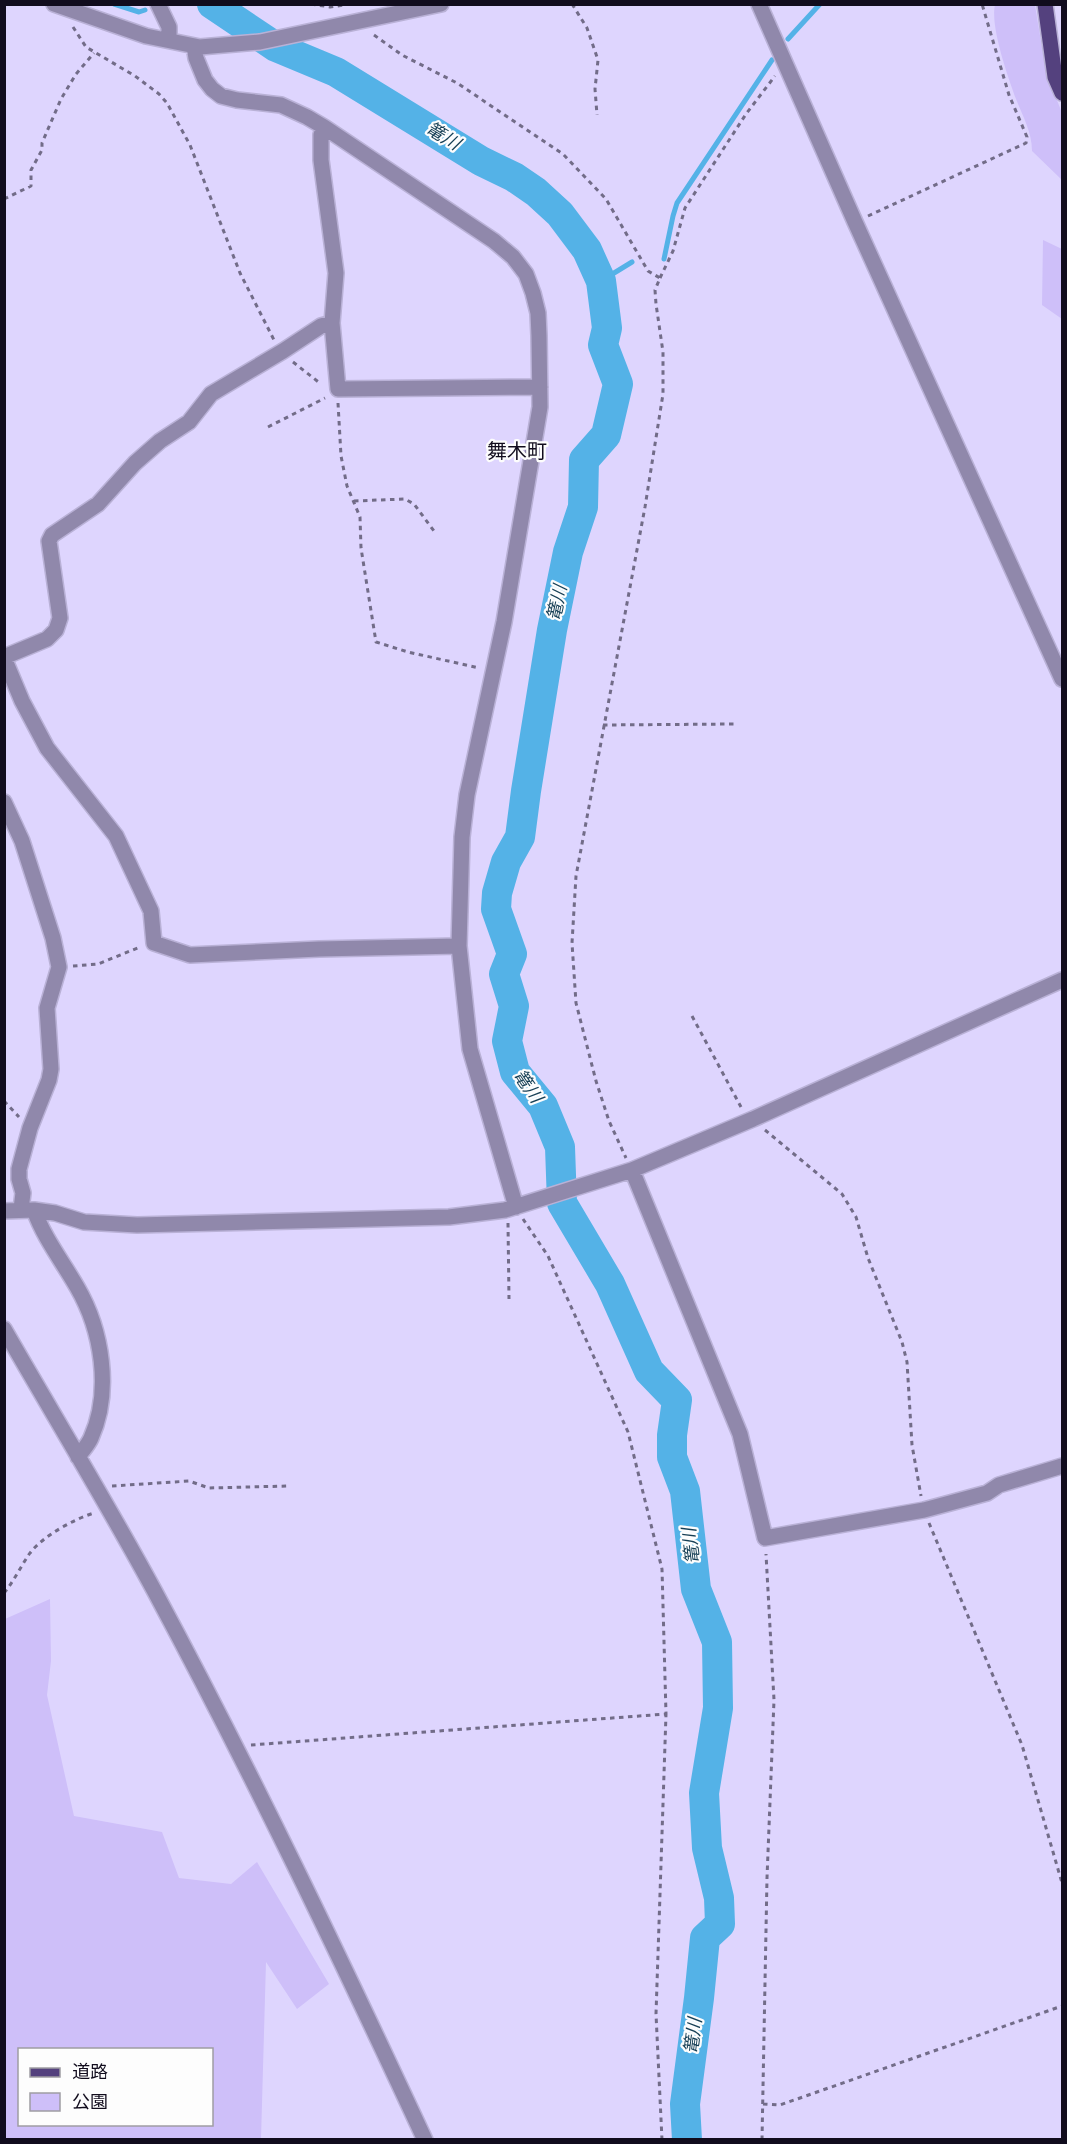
<svg xmlns="http://www.w3.org/2000/svg" width="1067" height="2144" viewBox="0 0 1067 2144" font-family="Helvetica,'Noto Sans JP',sans-serif">
<rect width="100%" height="100%" fill="#ded5fe"/>
<path fill="#cebff9" fill-rule="evenodd" d="M 995,5 L 1035,5 L 1046,72 L 1062,113 L 1062,194 L 1061,193 L 1062,180 L 1032,151 C 1032,132 1023,117 1016,99 C 1008,77 990,26 995,5 Z
M 1043,240 L 1062,249 L 1062,319 L 1042,305 Z
M 50,1599 L 51,1661 L 47,1695 L 74,1816 L 162,1832 L 179,1878 L 231,1884 L 257,1862 L 329,1984 L 297,2009 L 266,1962 L 261,2139 L 5,2139 L 5,1619 ZM 20,2050 L 212,2050 L 212,2124 L 20,2124 Z"/>
<g fill="none" stroke-linecap="round" stroke-linejoin="round">
<path stroke="#54b2e7" stroke-width="5" d="M 114,4 L 139,12 L 145,10
M 788,39 L 820,4
M 664,259 L 673,216 L 677,203 L 772,60
M 601,281 L 632,262"/>
<path stroke="#54b2e7" stroke-width="30" d="M 212,4 L 276,47 L 336,72 L 481,161 L 514,177 L 536,192 L 560,214 L 587,250 L 601,281 L 607,328 L 603,345 L 618,384 L 606,435 L 584,460 L 583,507 L 568,552 L 552,630 L 526,791 L 520,837 L 506,862 L 497,893 L 496,909 L 512,954 L 504,974 L 514,1006 L 507,1041 L 515,1072 L 543,1106 L 560,1147 L 562,1203 L 610,1284 L 649,1371 L 677,1400 L 672,1435 L 672,1457 L 685,1491 L 696,1589 L 717,1642 L 718,1708 L 704,1793 L 707,1848 L 719,1898 L 720,1924 L 705,1938 L 699,1998 L 685,2104 L 687,2140"/>
<defs>
<path id="minor" d="M 54,4 L 146,36 L 200,47 L 260,42 L 441,4
M 158,4 L 169,27 L 169,40
M 759,4 L 855,222 L 1062,679
M 194,46 L 196,58 L 205,80 L 212,89 L 221,96 L 237,100 L 281,105 L 307,117 L 324,127 L 494,241 L 513,257 L 526,274 L 533,293 L 538,313 L 539,336 L 540,407 L 504,622 L 467,795 L 462,837 L 459,946 L 470,1049 L 516,1207
M 324,127 L 321,135 L 321,160 L 336,273 L 332,323 L 338,389 L 540,387
M 4,657 L 47,639 L 56,630 L 60,618 L 49,541 L 52,535 L 98,504 L 135,463 L 160,441 L 189,422 L 211,394 L 283,351 L 321,326 L 332,323
M 4,658 L 22,701 L 47,748 L 116,836 L 151,911 L 154,943 L 190,955 L 319,949 L 459,946
M 4,802 L 22,841 L 53,938 L 59,967 L 47,1008 L 51,1069 L 49,1080 L 30,1128 L 19,1169 L 19,1179 L 23,1193 L 21,1209
M 632,1170 L 740,1434 L 765,1538 L 924,1510 L 987,1493 L 999,1485 L 1062,1466
M 34,1210 C 44,1238 62,1261 77,1287 C 102,1330 112,1391 91,1438 C 88,1445 82,1451 78,1457
M 4,1211 L 34,1210 L 55,1213 L 84,1222 L 137,1225 L 449,1217 L 505,1210 L 632,1170 L 753,1119 L 1062,980
M 4,1329 C 54,1416 107,1503 155,1592 C 251,1771 339,1955 425,2140"/>
<path id="major" d="M 1045,4 L 1055,77 L 1062,93"/>
</defs>
<use href="#minor" stroke="#b9b1d6" stroke-width="18"/>
<use href="#major" stroke="#b9b1d6" stroke-width="18"/>
<path stroke="#726c88" stroke-width="3" stroke-dasharray="4.5 4.5" stroke-linecap="butt" d="M 311,4 L 330,7 L 351,4
M 572,4 L 587,28 L 598,60 L 595,89 L 597,115
M 73,27 L 86,47 L 135,76 L 159,94 L 167,103 L 190,145 L 240,273 L 274,340
M 374,35 L 402,55 L 457,83 L 563,154 L 606,199 L 648,271 L 660,278 L 655,290 L 656,304 L 663,352 L 663,394 L 645,507 L 576,876 L 572,943 L 576,1003 L 596,1081 L 609,1121 L 626,1158
M 4,199 L 31,186 L 31,170 L 42,150 L 42,143 L 61,99 L 76,74 L 94,53
M 868,216 L 1026,143 L 1027,137 L 1009,95 L 982,4
M 660,278 L 673,251 L 685,208 L 746,114 L 775,76
M 293,362 L 321,384
M 338,403 L 341,456 L 347,486 L 360,517 L 361,548 L 376,642 L 408,652 L 479,668
M 268,427 L 325,398
M 354,501 L 405,499 L 414,504 L 434,531
M 603,725 L 735,724
M 73,966 L 98,964 L 140,947
M 692,1016 L 741,1107
M 4,1101 L 19,1117
M 765,1130 L 842,1194 L 856,1217 L 868,1258 L 902,1342 L 907,1362 L 912,1445 L 921,1496
M 508,1223 L 509,1299
M 112,1486 L 189,1481 L 209,1488 L 288,1486
M 929,1523 L 1022,1745 L 1062,1883
M 4,1593 C 14,1581 21,1566 30,1553 C 43,1536 74,1519 94,1513
M 251,1745 L 666,1714 L 662,1569 L 628,1432 L 548,1256 L 523,1219
M 763,2104 L 780,2105 L 1062,2006
M 662,2140 L 656,2014 L 666,1714
M 762,2140 L 767,1878 L 774,1700 L 766,1554"/>
<use href="#minor" stroke="#9088ab" stroke-width="15"/>
<use href="#major" stroke="#54417e" stroke-width="15"/>
</g>
<g text-anchor="middle" stroke-width="4.5" stroke-linejoin="round" paint-order="stroke">
<g font-size="18" font-style="italic" fill="#153e54" stroke="#fdfdfd">
<text transform="translate(443 136) rotate(31)" y="6">篭川</text>
<text transform="translate(557 603) rotate(-78)" y="6">篭川</text>
<text transform="translate(528 1086) rotate(55)" y="6">篭川</text>
<text transform="translate(691 1546) rotate(-97)" y="6">篭川</text>
<text transform="translate(693 2036) rotate(-83)" y="6">篭川</text>
</g>
<g font-size="20" fill="#110c1d" stroke="#fdfdfd">
<text x="517" y="458">舞木町</text>
</g>
</g>
<rect width="1067" height="2144" fill="none" stroke="#110c1d" stroke-width="12"/>
<rect x="18" y="2048" width="195" height="78" fill="#fdfdfd" stroke="#9f9da3" stroke-width="1.5"/>
<rect x="30" y="2068" width="30" height="9" fill="#54417e" stroke="#9f9da3" stroke-width="1.5"/>
<text x="72" y="2078" font-size="18" fill="#110c1d">道路</text>
<rect x="30" y="2093" width="30" height="18" fill="#cebff9" stroke="#9f9da3" stroke-width="1.5"/>
<text x="72" y="2108" font-size="18" fill="#110c1d">公園</text>
</svg>
